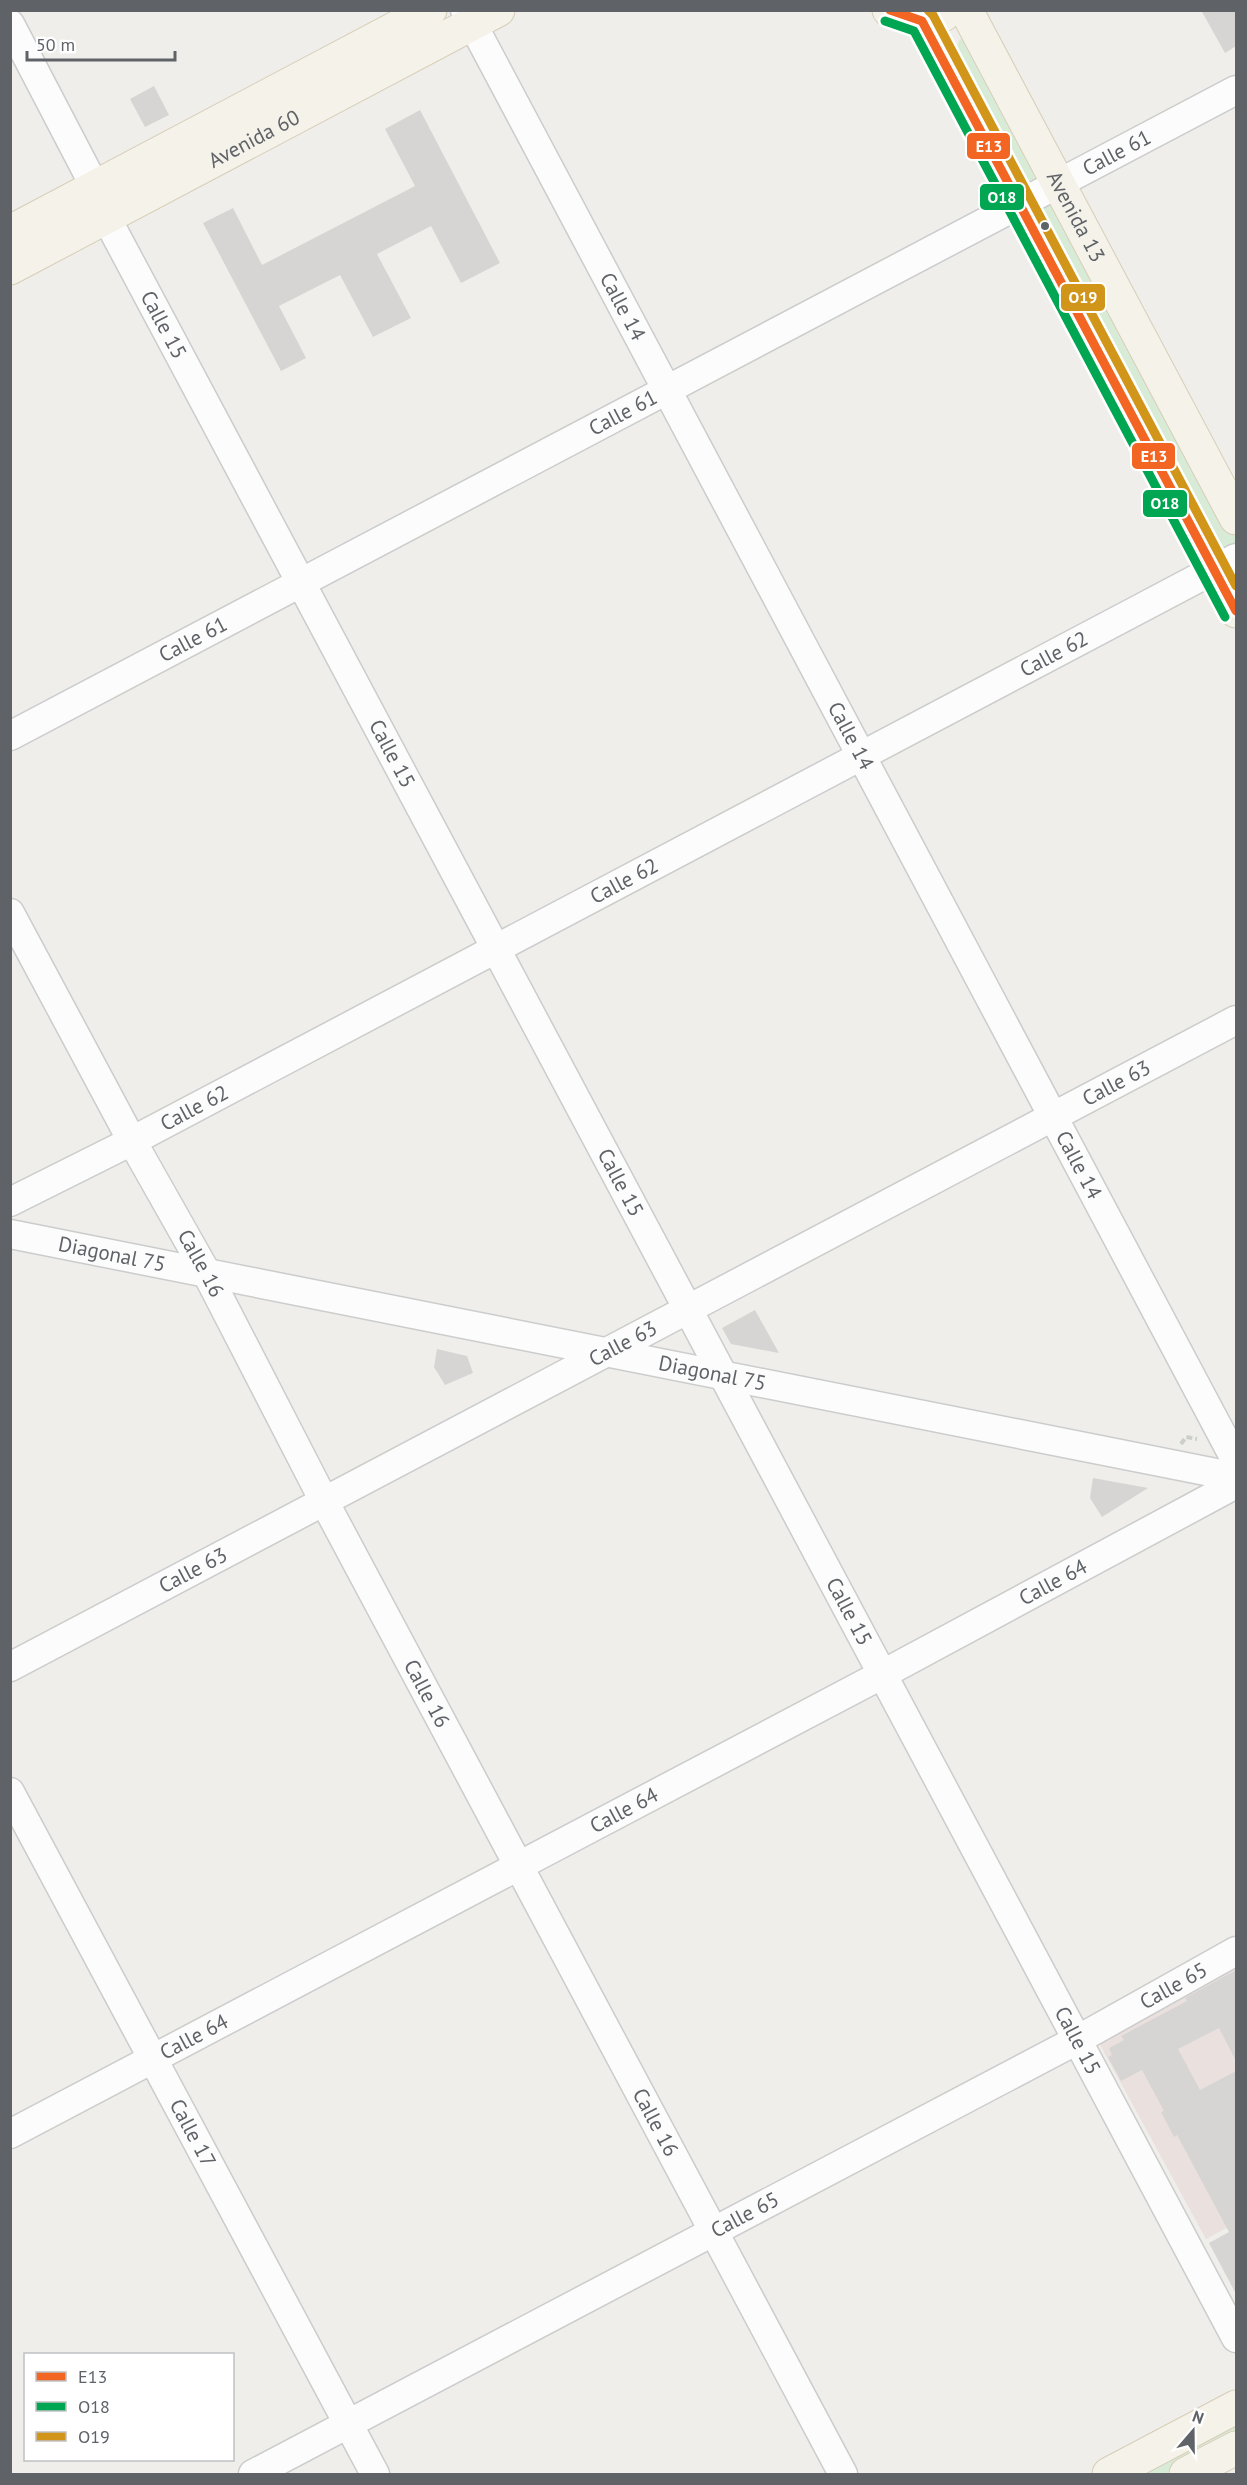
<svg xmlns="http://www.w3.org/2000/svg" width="1247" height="2485" viewBox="0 0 1247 2485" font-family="'PT Sans',sans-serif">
<rect width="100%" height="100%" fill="#efeeea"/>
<path fill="#eae0de" d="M 1236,1968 L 1236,2223 L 1206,2239 L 1098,2041 Z"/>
<path fill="#d8ebd6" d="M 960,39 L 976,41 L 1236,535 L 1236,582 L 956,50 Z
M 1236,2418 L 1236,2436 L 1165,2474 L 1130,2474 Z"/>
<path fill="#d6d5d3" d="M 1201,10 L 1236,10 L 1236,46 L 1225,53 Z
M 154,86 L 169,115 L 145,127 L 130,99 Z
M 420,110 L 500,263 L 461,283 L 431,226 L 377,254 L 411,318 L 373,337 L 340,275 L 279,306 L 306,358 L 281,371 L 203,223 L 233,208 L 262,265 L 415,186 L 385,129 Z
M 755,1310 L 779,1353 L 731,1344 L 722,1328 Z
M 437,1349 L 467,1356 L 473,1373 L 445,1385 L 434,1367 Z
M 1093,1478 L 1148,1488 L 1102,1517 L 1090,1498 Z
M 1236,1970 L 1236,2061 L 1219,2028 L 1178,2049 L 1200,2090 L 1236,2071 L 1236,2294 L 1209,2243 L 1229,2232 L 1177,2135 L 1174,2137 L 1161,2112 L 1164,2111 L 1142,2070 L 1121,2081 L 1108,2057 L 1112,2055 L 1109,2048 L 1124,2040 L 1121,2036 L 1187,2001 L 1185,1998 Z"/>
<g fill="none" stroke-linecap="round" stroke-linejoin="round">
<defs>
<g id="minor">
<path id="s1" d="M 465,10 L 1236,1461"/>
<path id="s2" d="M 10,24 L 95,187 L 106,217 L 1236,2338"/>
<path id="s3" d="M 10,736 L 1236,90"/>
<path id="s4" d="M 10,913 L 132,1141 L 206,1272 L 324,1501 L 843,2474"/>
<path id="s5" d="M 10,1202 L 132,1141 L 1236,558"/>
<path id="s6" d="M 10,1234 L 1236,1477"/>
<path id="s7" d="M 10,1667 L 1236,1020"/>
<path id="s8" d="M 10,1792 L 375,2474"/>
<path id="s9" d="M 10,2134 L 883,1674 L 1236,1484"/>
<path id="s10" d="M 253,2474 L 1077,2040 L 1236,1951"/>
</g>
<g id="major">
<path d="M 889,10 L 922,21 L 943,15"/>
<path id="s11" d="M 966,10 L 1236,518"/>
<path d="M 922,21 L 1236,611"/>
<path d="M 10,232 L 430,10"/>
<path id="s12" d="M 10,268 L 498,10"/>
<path d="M 1109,2474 L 1236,2407"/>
<path d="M 1186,2474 L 1236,2448"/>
</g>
</defs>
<use href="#minor" stroke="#cbcccc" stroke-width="31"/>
<use href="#major" stroke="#d7ceb8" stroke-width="35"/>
<path stroke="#cacfcc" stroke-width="4" stroke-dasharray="6 3" stroke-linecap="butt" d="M 1181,1444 L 1186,1437 L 1197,1439"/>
<use href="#minor" stroke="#fdfcfc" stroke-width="28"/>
<use href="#major" stroke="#f4f2e9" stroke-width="33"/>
<defs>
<path id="bus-1" d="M 890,10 L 922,21 L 1236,611"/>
<path id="bus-2" d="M 885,21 L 914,31 L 1225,617"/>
<path id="bus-3" d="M 928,10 L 933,15 L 1236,586"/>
</defs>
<use href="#bus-1" stroke="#fff" stroke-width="14"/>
<use href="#bus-2" stroke="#fff" stroke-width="14"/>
<use href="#bus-3" stroke="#fff" stroke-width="14"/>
<use href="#bus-1" stroke="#f26522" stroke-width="9"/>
<use href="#bus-2" stroke="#00a651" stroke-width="9"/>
<use href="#bus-3" stroke="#d1951a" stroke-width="9"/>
</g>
<circle fill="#5f6368" stroke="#fff" stroke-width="2" cx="1045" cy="226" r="5"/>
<g text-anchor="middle" stroke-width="5" stroke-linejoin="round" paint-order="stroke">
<g font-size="21" fill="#5f6368" stroke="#fff">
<text dy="7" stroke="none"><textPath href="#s12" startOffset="276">Avenida 60</textPath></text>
<text dy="7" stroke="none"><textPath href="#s3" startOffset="1251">Calle 61</textPath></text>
<text dy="7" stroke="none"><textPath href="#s11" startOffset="234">Avenida 13</textPath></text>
<text dy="7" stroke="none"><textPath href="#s1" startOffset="336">Calle 14</textPath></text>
<text dy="7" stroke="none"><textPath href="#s2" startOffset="338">Calle 15</textPath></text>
<text dy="7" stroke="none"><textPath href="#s3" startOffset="693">Calle 61</textPath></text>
<text dy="7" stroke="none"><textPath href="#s3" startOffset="207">Calle 61</textPath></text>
<text dy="7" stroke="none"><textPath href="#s5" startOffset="1179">Calle 62</textPath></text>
<text dy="7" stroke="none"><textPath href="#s1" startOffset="822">Calle 14</textPath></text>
<text dy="7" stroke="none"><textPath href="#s2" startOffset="824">Calle 15</textPath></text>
<text dy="7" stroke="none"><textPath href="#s5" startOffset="693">Calle 62</textPath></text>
<text dy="7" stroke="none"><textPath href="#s7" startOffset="1251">Calle 63</textPath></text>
<text dy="7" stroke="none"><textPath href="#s5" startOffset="207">Calle 62</textPath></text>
<text dy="7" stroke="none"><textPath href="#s1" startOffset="1308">Calle 14</textPath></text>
<text dy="7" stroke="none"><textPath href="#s2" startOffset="1310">Calle 15</textPath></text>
<text dy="7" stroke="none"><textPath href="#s6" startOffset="104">Diagonal 75</textPath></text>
<text dy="7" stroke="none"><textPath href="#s4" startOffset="399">Calle 16</textPath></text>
<text dy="7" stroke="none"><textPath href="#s7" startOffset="693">Calle 63</textPath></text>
<text dy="7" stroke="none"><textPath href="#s6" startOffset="716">Diagonal 75</textPath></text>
<text dy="7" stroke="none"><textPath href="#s7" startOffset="207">Calle 63</textPath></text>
<text dy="7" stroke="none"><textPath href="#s9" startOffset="1180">Calle 64</textPath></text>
<text dy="7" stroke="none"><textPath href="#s2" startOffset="1796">Calle 15</textPath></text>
<text dy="7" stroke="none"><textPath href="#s4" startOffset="885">Calle 16</textPath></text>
<text dy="7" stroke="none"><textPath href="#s9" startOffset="694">Calle 64</textPath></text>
<text dy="7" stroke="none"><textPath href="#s10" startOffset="1042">Calle 65</textPath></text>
<text dy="7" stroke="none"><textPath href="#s9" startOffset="208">Calle 64</textPath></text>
<text dy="7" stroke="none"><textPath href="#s2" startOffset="2282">Calle 15</textPath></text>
<text dy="7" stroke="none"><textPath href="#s4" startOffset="1371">Calle 16</textPath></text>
<text dy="7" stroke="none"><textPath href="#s8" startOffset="387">Calle 17</textPath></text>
<text dy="7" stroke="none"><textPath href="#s10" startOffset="556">Calle 65</textPath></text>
</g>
</g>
<g stroke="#fff" stroke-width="2">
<rect x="966" y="132" width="45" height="28" rx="6" fill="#f26522"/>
<rect x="979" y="183" width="46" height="28" rx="6" fill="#00a651"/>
<rect x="1060" y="283" width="46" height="29" rx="6" fill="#d1951a"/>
<rect x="1131" y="442" width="45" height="28" rx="6" fill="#f26522"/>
<rect x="1142" y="489" width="46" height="29" rx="6" fill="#00a651"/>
</g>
<g font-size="16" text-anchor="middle" font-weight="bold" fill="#fff">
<text x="989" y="152">E13</text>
<text x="1002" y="203">O18</text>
<text x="1083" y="303">O19</text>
<text x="1154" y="462">E13</text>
<text x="1165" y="509">O18</text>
</g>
<rect width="1247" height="2485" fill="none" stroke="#5f6368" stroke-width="24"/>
<rect x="24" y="2353" width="210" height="108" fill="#ffffff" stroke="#bfc1c3" stroke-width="1.5"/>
<rect x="36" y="2372" width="30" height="9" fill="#f26522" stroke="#bfc1c3" stroke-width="1.5"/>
<text x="78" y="2383" font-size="18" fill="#5f6368">E13</text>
<rect x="36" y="2402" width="30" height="9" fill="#00a651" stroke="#bfc1c3" stroke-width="1.5"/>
<text x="78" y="2413" font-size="18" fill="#5f6368">O18</text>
<rect x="36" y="2432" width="30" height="9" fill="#d1951a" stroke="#bfc1c3" stroke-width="1.5"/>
<text x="78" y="2443" font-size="18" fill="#5f6368">O19</text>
<g transform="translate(1193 2431) rotate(20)" stroke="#ffffff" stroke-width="4.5" paint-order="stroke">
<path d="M0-4.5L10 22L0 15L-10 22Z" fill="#5f6368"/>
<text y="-9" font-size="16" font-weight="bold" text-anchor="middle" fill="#5f6368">N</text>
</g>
<path d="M27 51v9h148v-9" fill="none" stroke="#5f6368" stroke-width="3"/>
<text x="36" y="51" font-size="18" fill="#5f6368" stroke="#ffffff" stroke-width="4.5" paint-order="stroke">50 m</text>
</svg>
